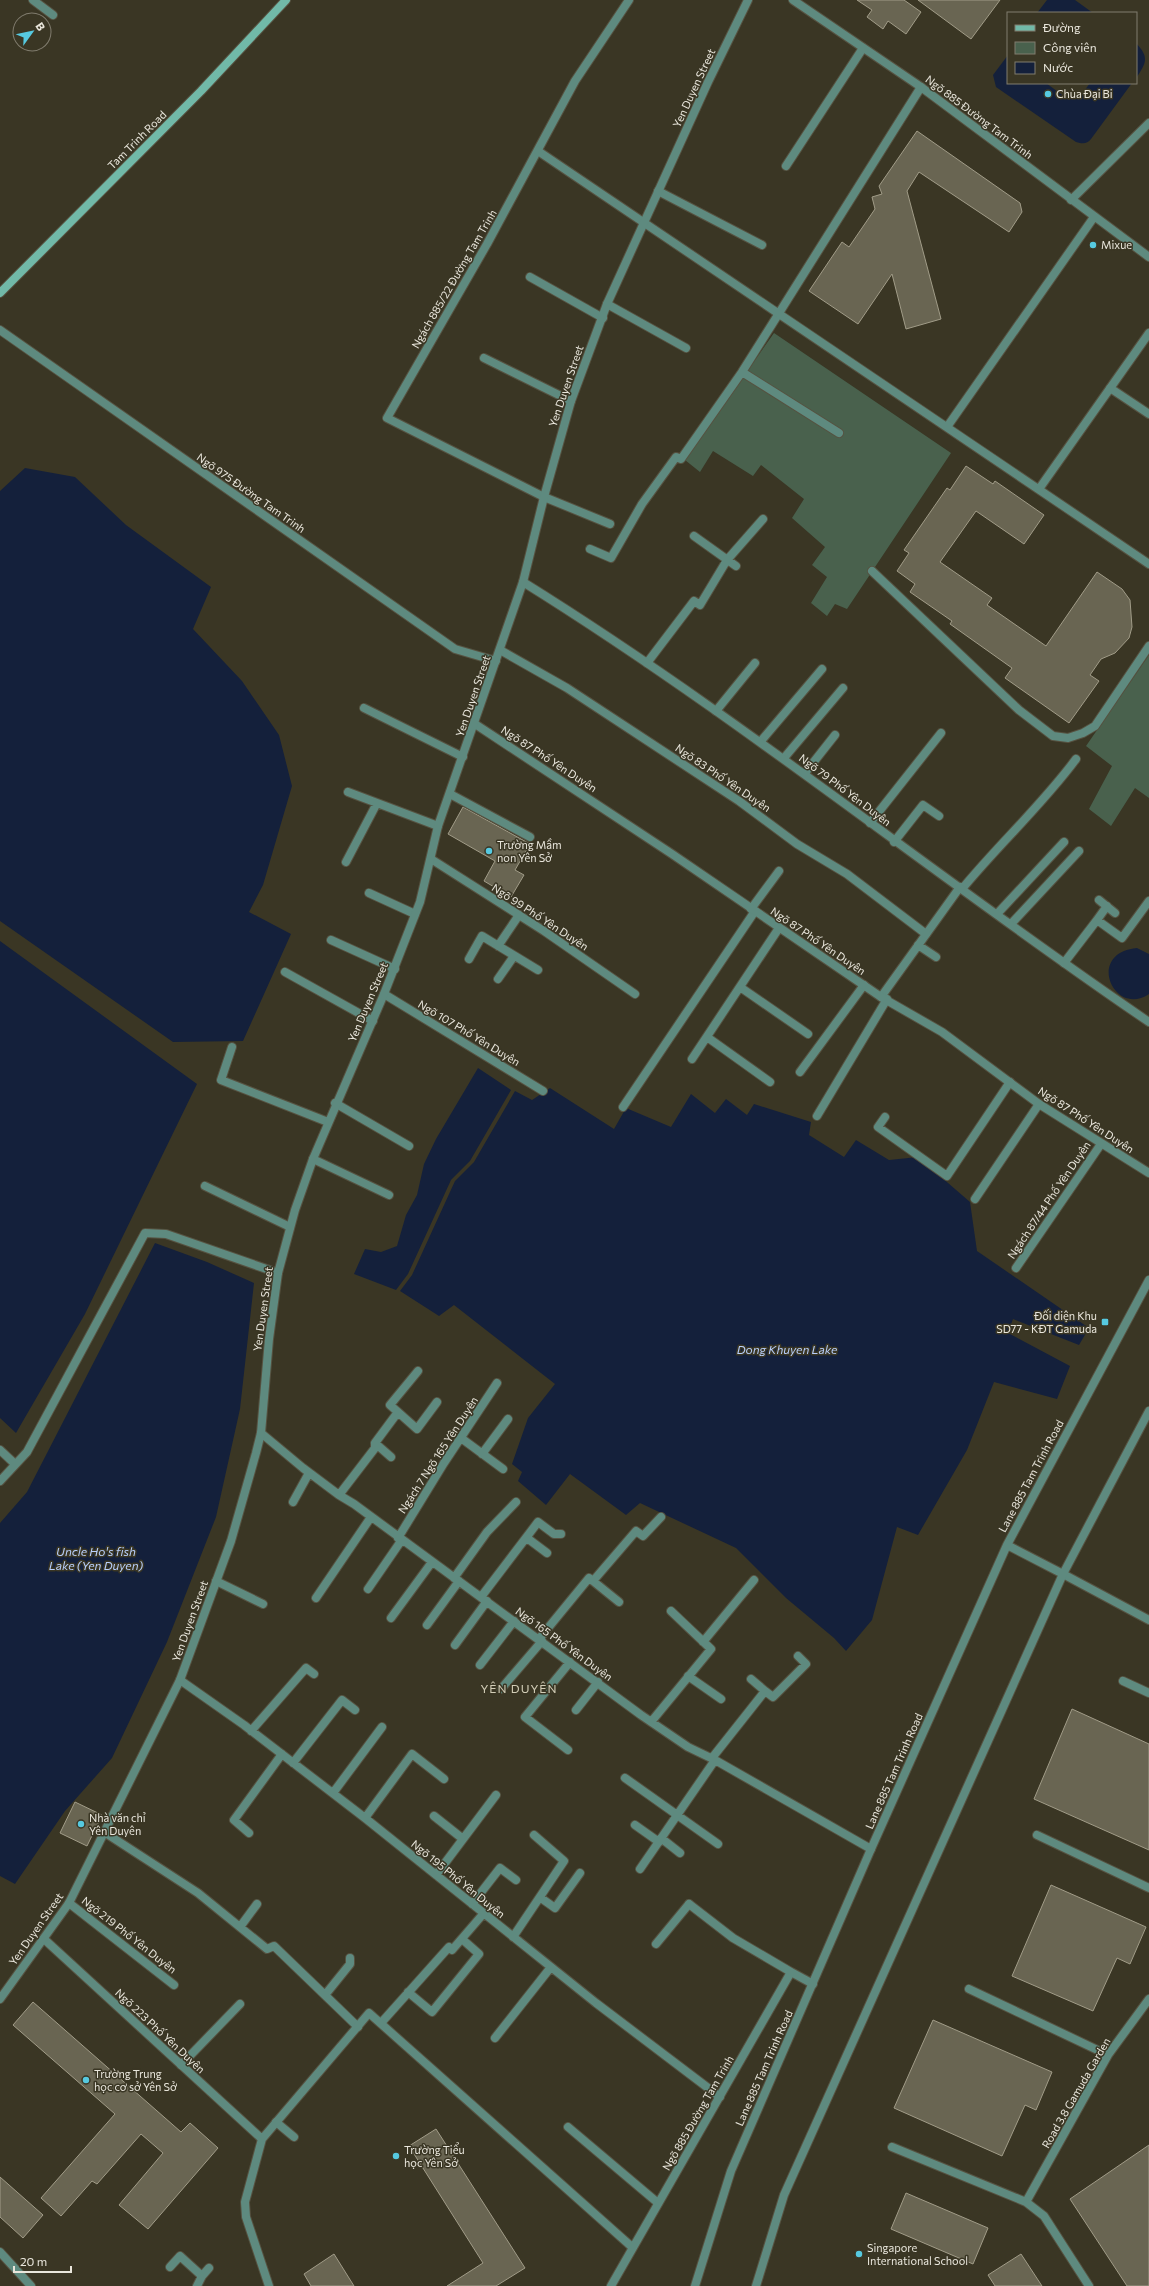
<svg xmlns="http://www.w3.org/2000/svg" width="1149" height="2286" viewBox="0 0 1149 2286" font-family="Commissioner,sans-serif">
<rect width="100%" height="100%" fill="#3a3624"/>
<path fill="#49614d" d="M 774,333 L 951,453 L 847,609 L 835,604 L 827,616 L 811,603 L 827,577 L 812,565 L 825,547 L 792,518 L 804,499 L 761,465 L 753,476 L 713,451 L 700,472 L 685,460 Z
M 1149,655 L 1149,798 L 1135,788 L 1111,826 L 1089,809 L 1112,766 L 1086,746 Z"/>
<path fill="#14203b" d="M 1047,0 L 1075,0 L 1093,13 L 1037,13 Z
M 1136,43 C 1149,57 1147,62 1136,78 Z
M 1008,55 L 1008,83 L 1046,83 L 1069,100 L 1074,94 L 1079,98 L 1090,83 L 1132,83 L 1091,139 C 1087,144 1083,144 1076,142 L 996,87 L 993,75 Z
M 25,468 L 75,477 L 126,525 L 211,587 L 193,629 L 242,681 L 279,735 L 292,786 L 263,885 L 249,912 L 291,934 L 243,1041 L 173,1042 L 0,921 L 0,491 Z
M 0,941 L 197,1084 L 85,1314 L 16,1433 L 0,1418 Z
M 1137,948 L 1149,954 L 1149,994 C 1114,1018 1085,953 1137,948 Z
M 478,1068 L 511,1090 L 470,1161 L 451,1180 L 408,1274 L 396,1290 L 354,1274 L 365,1249 L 381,1252 L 397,1246 L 406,1215 L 417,1195 L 424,1164 L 436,1139 Z
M 550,1088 L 614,1129 L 626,1108 L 671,1127 L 691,1094 L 715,1113 L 726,1099 L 747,1115 L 754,1104 L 811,1122 L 809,1135 L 844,1157 L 856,1140 L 889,1160 L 918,1157 L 970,1202 L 977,1251 L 1089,1328 L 1079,1345 L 1013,1319 L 1008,1333 L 1070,1366 L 1057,1399 L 994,1382 L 967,1450 L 918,1535 L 897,1527 L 872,1620 L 846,1651 L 834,1638 L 786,1598 L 736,1548 L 640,1503 L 626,1515 L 570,1474 L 546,1505 L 518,1481 L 522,1472 L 512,1464 L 528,1418 L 555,1384 L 454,1305 L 439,1316 L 400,1291 L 412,1275 L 455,1181 L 474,1162 L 515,1091 L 532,1100 Z
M 155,1243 L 207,1262 L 254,1283 L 240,1409 L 216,1517 L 167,1642 L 112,1758 L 65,1811 L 15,1884 L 0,1876 L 0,1523 L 27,1492 Z"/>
<path fill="#696552" stroke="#a19c88" d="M 857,0 L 904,0 L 921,12 L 906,34 L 888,21 L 883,29 L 867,17 L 872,10 Z
M 918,0 L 1000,0 L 971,39 Z
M 917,131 L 1020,203 L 1022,212 L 1009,232 L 919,172 L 907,191 L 941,319 L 906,329 L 892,274 L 858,324 L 809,291 L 842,242 L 849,247 L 875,209 L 872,197 L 882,194 L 879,186 Z
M 966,466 L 993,484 L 995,481 L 1044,515 L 1024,544 L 976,511 L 940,562 L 992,598 L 987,605 L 1046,646 L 1097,572 L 1122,589 L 1130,600 L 1132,627 L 1129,638 L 1115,653 L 1101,659 L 1090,675 L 1099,681 L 1069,723 L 1005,678 L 1012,668 L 950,624 L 952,621 L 910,592 L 915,584 L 897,571 L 909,553 L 904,550 L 947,488 L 950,490 Z
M 463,807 L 530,844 L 515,870 L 524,875 L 511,897 L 484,881 L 495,861 L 448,834 Z
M 1072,1709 L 1149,1744 L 1149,1850 L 1034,1799 Z
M 75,1802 L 102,1815 L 87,1846 L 60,1833 Z
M 1051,1885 L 1146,1927 L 1130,1964 L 1117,1958 L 1093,2011 L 1012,1976 Z
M 33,2002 L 181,2132 L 190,2123 L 218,2148 L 148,2229 L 119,2205 L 163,2153 L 141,2134 L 97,2184 L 92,2181 L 61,2216 L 41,2198 L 115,2114 L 13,2025 Z
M 933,2020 L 1052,2072 L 1036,2110 L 1025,2105 L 1002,2156 L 894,2108 Z
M 436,2129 L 525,2268 L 496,2286 L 447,2286 L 483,2263 L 409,2146 Z
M 1149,2145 L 1149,2286 L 1127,2286 L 1070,2199 Z
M 0,2177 L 43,2215 L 23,2238 L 0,2217 Z
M 906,2193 L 988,2228 L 973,2264 L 891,2229 Z
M 334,2254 L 354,2286 L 311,2286 L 304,2274 Z
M 1021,2254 L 1042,2286 L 995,2286 L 988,2275 Z"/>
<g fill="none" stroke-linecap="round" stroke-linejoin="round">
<defs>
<path id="service" d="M 33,0 L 53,15
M 786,166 L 863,48
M 658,191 L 762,245
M 1071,200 L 1149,123
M 530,277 L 603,318
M 607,304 L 686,348
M 0,330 L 455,649 L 496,661
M 484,358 L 571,401
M 742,372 L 839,433
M 610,524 L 544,497 L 387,418 L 487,244 L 575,81 L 629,0
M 694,536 L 736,566
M 590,549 L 611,558 L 642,504 L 676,457 L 681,459 L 742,372 L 921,87
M 872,571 L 1019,710 L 1053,736 L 1068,738 L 1083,733 L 1095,726 L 1149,646
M 647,663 L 694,601 L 700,605 L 727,560 L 763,519
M 364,708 L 463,757
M 716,711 L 755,663
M 761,741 L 822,669
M 784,758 L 843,688
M 805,773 L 835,735
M 348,792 L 438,826
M 450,794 L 530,837
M 870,823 L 941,733
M 894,842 L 923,805 L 939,816
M 346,862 L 377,803
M 962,889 C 999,844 1042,805 1076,759
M 369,893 L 415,914
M 1099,900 L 1115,913
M 751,909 L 779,871
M 997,914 L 1064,842
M 1097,920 L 1107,906
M 1011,924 L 1079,851
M 331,940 L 395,969
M 918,945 L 936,957
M 498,946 L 519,915
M 469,959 L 482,936 L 538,970
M 1064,963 L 1097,920 L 1122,938 L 1149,901
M 285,972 L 373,1021
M 498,979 L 514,956
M 740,987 L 808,1034
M 881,997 L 960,887
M 707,1037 L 770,1082
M 232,1047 L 221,1080 L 328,1122
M 692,1059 L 779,928
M 800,1072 L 864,985
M 335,1103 L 409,1146
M 623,1107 L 755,911
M 817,1116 L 887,999
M 885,1117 L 878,1127 L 947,1176 L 1010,1082
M 313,1159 L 389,1195
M 975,1199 L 1039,1104
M 1016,1268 L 1101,1144
M 418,1371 L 390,1405 L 417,1429 L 437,1402
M 261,1433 L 303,1468 L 339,1495 L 354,1504 L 641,1715 L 688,1747 L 715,1760 L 871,1849
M 461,1438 L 503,1469
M 375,1443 L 391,1457
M 482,1454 L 508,1419
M 339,1495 L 375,1448 L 375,1443 L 398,1412
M 293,1502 L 309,1473
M 398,1538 L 444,1463 L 497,1383
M 527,1538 L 547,1553
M 454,1578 L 487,1532 L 516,1502
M 593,1581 L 619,1602
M 368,1589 L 401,1541
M 481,1597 L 538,1522 L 554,1534 L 561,1534
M 316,1598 L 371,1517
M 391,1618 L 432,1562
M 427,1625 L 459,1581
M 539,1639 L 589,1578 L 593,1581 L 636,1531 L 643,1536 L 661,1517
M 703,1642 L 754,1580
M 455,1645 L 487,1601
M 480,1665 L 514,1621
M 688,1676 L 721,1699
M 751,1679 L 765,1691
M 180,1680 L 244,1725 L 365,1818 L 596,2003 L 720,2097
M 501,1689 L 542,1641
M 576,1710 L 598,1682
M 651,1722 L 711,1649 L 671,1611
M 251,1731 L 306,1668 L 314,1674
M 568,1750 L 525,1717 L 570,1662
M 712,1758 L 765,1691 L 773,1697 L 806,1664 L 798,1656
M 293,1763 L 342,1700 L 355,1710
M 625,1778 L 718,1844
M 333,1793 L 382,1727
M 434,1816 L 463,1839
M 365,1818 L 412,1754 L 444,1779
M 635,1825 L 659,1842
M 104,1832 L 198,1893 L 267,1949 L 274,1946 L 358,2027
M 249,1833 L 234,1820 L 282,1754
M 661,1838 L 680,1853
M 640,1869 L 715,1760
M 436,1875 L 496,1795
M 541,1898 L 555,1908 L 580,1873
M 69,1903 L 174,1985
M 472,1904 L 500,1868 L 516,1880
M 240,1927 L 257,1904
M 513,1937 L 564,1861 L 534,1835
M 656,1944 L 689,1904
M 408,1992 L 432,2012 L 479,1954 L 462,1939
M 325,1995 L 350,1964 L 350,1958
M 381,2023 L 449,1947 L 452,1950 L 484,1913
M 495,2038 L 551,1967
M 181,2065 L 240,2004
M 276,2122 L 294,2137
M 568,2127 L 658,2203
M 0,2252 L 31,2286
M 170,2267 L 180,2256 L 202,2276 L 197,2286
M 202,2276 L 209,2268"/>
<path id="minor" d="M 793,0 L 921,87 L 1149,257
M 538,151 L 1149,564
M 1110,388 L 1149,414
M 947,427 L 1094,217
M 1039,489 L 1149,333
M 523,582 C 740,717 938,879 1149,1022
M 500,650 L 567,688 L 739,801 L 797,844 L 847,874 L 926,934
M 475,724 L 672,854 L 881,997 L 942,1032 L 1039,1104 L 1149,1173
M 431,859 L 544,931 L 635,994
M 384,994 L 543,1091
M 205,1186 L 290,1227
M 0,1450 L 15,1464
M 0,1481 L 27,1452 L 145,1233 L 166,1234 L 278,1273
M 1063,1574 L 1149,1620
M 216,1581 L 263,1604
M 1123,1681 L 1149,1693
M 1037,1835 L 1149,1888
M 689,1904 L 733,1938 L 791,1972
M 44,1939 L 262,2139
M 969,1989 L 1108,2055
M 892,2147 L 1026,2202 L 1044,2216 L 1089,2286
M 1026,2202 L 1108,2055 L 1149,1999
M 269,2286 L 246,2217 L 245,2202 L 262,2139 L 369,2013 L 632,2247
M 611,2286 L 791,1972 L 813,1984"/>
<path id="tertiary" d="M 1007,1545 L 1063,1574
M 0,1999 L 69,1903 L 180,1680 L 231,1541 L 256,1453 L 261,1433 L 269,1339 L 278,1273 L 295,1210 L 313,1159 L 384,994 L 420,902 L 438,826 L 523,582 L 544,497 L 571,401 L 607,304 L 708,82 L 748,0
M 695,2286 L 731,2171 L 871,1849 L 1007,1545 L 1149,1280
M 756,2286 L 784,2195 L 1063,1574 L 1149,1411"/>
<path id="secondary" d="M 0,293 L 201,91 L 286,0"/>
</defs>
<use href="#service" stroke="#565241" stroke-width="10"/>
<use href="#minor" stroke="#565241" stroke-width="10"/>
<use href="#tertiary" stroke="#565241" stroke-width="10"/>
<use href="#secondary" stroke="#565241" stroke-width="10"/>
<use href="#service" stroke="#5e8a7f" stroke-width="8"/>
<use href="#minor" stroke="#5e8a7f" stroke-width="8"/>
<use href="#tertiary" stroke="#5e8a7f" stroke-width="8"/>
<use href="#secondary" stroke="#71b9a8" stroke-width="8"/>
</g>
<g fill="#56c9e0" stroke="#3a3624" stroke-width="1.5">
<circle cx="1048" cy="94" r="4"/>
<circle cx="1093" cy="245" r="4"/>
<circle cx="489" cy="851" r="4"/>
<rect x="1101" y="1318" width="8" height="8" rx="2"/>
<circle cx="81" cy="1824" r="4"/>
<circle cx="86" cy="2080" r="4"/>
<circle cx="396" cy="2156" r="4"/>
<circle cx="859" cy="2254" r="4"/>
</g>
<g text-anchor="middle" stroke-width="3" stroke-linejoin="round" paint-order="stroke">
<g font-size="11" fill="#e9e6dc" stroke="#3a3624">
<text transform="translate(694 88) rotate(-65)" y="4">Yen Duyen Street</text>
<text transform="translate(979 117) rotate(37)" y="4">Ngõ 885 Đường Tam Trinh</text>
<text transform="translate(137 140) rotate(-45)" y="4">Tam Trinh Road</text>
<text transform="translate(454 279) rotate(-60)" y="4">Ngách 885/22 Đường Tam Trinh</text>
<text transform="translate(566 386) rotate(-71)" y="4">Yen Duyen Street</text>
<text transform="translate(251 493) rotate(35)" y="4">Ngõ 975 Đường Tam Trinh</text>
<text transform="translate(473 696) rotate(-71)" y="4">Yen Duyen Street</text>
<text transform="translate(549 759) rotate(33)" y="4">Ngõ 87 Phố Yên Duyên</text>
<text transform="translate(723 778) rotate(34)" y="4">Ngõ 83 Phố Yên Duyên</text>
<text transform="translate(845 790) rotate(37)" y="4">Ngõ 79 Phố Yên Duyên</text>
<text transform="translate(540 917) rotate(33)" y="4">Ngõ 99 Phố Yên Duyên</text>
<text transform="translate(818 941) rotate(34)" y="4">Ngõ 87 Phố Yên Duyên</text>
<text transform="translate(368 1002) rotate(-67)" y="4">Yen Duyen Street</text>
<text transform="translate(469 1033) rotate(31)" y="4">Ngõ 107 Phố Yên Duyên</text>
<text transform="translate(1086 1120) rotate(33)" y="4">Ngõ 87 Phố Yên Duyên</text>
<text transform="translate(1049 1200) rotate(-56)" y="4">Ngách 87/44 Phố Yên Duyên</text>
<text transform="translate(263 1309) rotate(-82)" y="4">Yen Duyen Street</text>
<text transform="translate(438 1455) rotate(-57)" y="4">Ngách 7 Ngõ 165 Yên Duyên</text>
<text transform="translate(1031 1476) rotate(-62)" y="4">Lane 885 Tam Trinh Road</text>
<text transform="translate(190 1621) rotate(-70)" y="4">Yen Duyen Street</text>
<text transform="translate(564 1644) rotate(36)" y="4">Ngõ 165 Phố Yên Duyên</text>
<text transform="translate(894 1771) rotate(-66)" y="4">Lane 885 Tam Trinh Road</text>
<text transform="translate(458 1879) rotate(39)" y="4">Ngõ 195 Phố Yên Duyên</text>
<text transform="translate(36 1929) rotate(-55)" y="4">Yen Duyen Street</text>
<text transform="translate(129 1935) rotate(38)" y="4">Ngõ 219 Phố Yên Duyên</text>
<text transform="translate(160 2031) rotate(43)" y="4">Ngõ 223 Phố Yên Duyên</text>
<text transform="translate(764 2068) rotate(-66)" y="4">Lane 885 Tam Trinh Road</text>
<text transform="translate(1076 2093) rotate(-60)" y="4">Road 3.8 Gamuda Garden</text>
<text transform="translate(698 2113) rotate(-60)" y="4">Ngõ 885 Đường Tam Trinh</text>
</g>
<g font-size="11" fill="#e9e6dc" stroke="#3a3624" text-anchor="start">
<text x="1056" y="98">Chùa Đại Bi</text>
<text x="1101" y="249">Mixue</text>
<text x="497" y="849">Trường Mầm<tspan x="497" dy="13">non Yên Sở</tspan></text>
<text x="1097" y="1320" text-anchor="end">Đối diện Khu<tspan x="1097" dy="13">SD77 - KĐT Gamuda</tspan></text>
<text x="89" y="1822">Nhà văn chỉ<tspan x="89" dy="13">Yên Duyên</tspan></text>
<text x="94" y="2078">Trường Trung<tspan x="94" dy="13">học cơ sở Yên Sở</tspan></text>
<text x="404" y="2154">Trường Tiểu<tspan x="404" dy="13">học Yên Sở</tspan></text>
<text x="867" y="2252">Singapore<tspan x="867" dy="13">International School</tspan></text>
</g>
<g font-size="12" font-style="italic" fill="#b8cffc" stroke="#3a3624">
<text x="787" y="1354">Dong Khuyen Lake</text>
<text x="96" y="1556">Uncle Ho's fish<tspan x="96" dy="14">Lake (Yen Duyen)</tspan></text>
</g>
<g font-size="12" letter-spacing="1" fill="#d2cdb7" stroke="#3a3624">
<text x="519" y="1693">YÊN DUYÊN</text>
</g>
</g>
<rect x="1007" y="12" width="130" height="72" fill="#3a3624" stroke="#807c6e"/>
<rect x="1015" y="25" width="20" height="6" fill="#71b9a8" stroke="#807c6e"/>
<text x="1043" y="32" font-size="12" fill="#e9e6dc">Đường</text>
<rect x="1015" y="42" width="20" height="12" fill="#49614d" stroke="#807c6e"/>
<text x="1043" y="52" font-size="12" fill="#e9e6dc">Công viên</text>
<rect x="1015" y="62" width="20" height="12" fill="#14203b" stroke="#807c6e"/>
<text x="1043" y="72" font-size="12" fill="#e9e6dc">Nước</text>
<g transform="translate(32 32) rotate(57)"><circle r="19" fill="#3a3624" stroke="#807c6e"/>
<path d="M0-3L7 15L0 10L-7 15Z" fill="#56c9e0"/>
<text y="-6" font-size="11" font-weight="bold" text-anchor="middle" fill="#e9e6dc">B</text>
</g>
<path d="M14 2266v6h57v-6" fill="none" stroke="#e9e6dc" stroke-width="2"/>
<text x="20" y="2266" font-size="12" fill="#e9e6dc" stroke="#3a3624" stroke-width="3" paint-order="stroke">20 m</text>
</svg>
